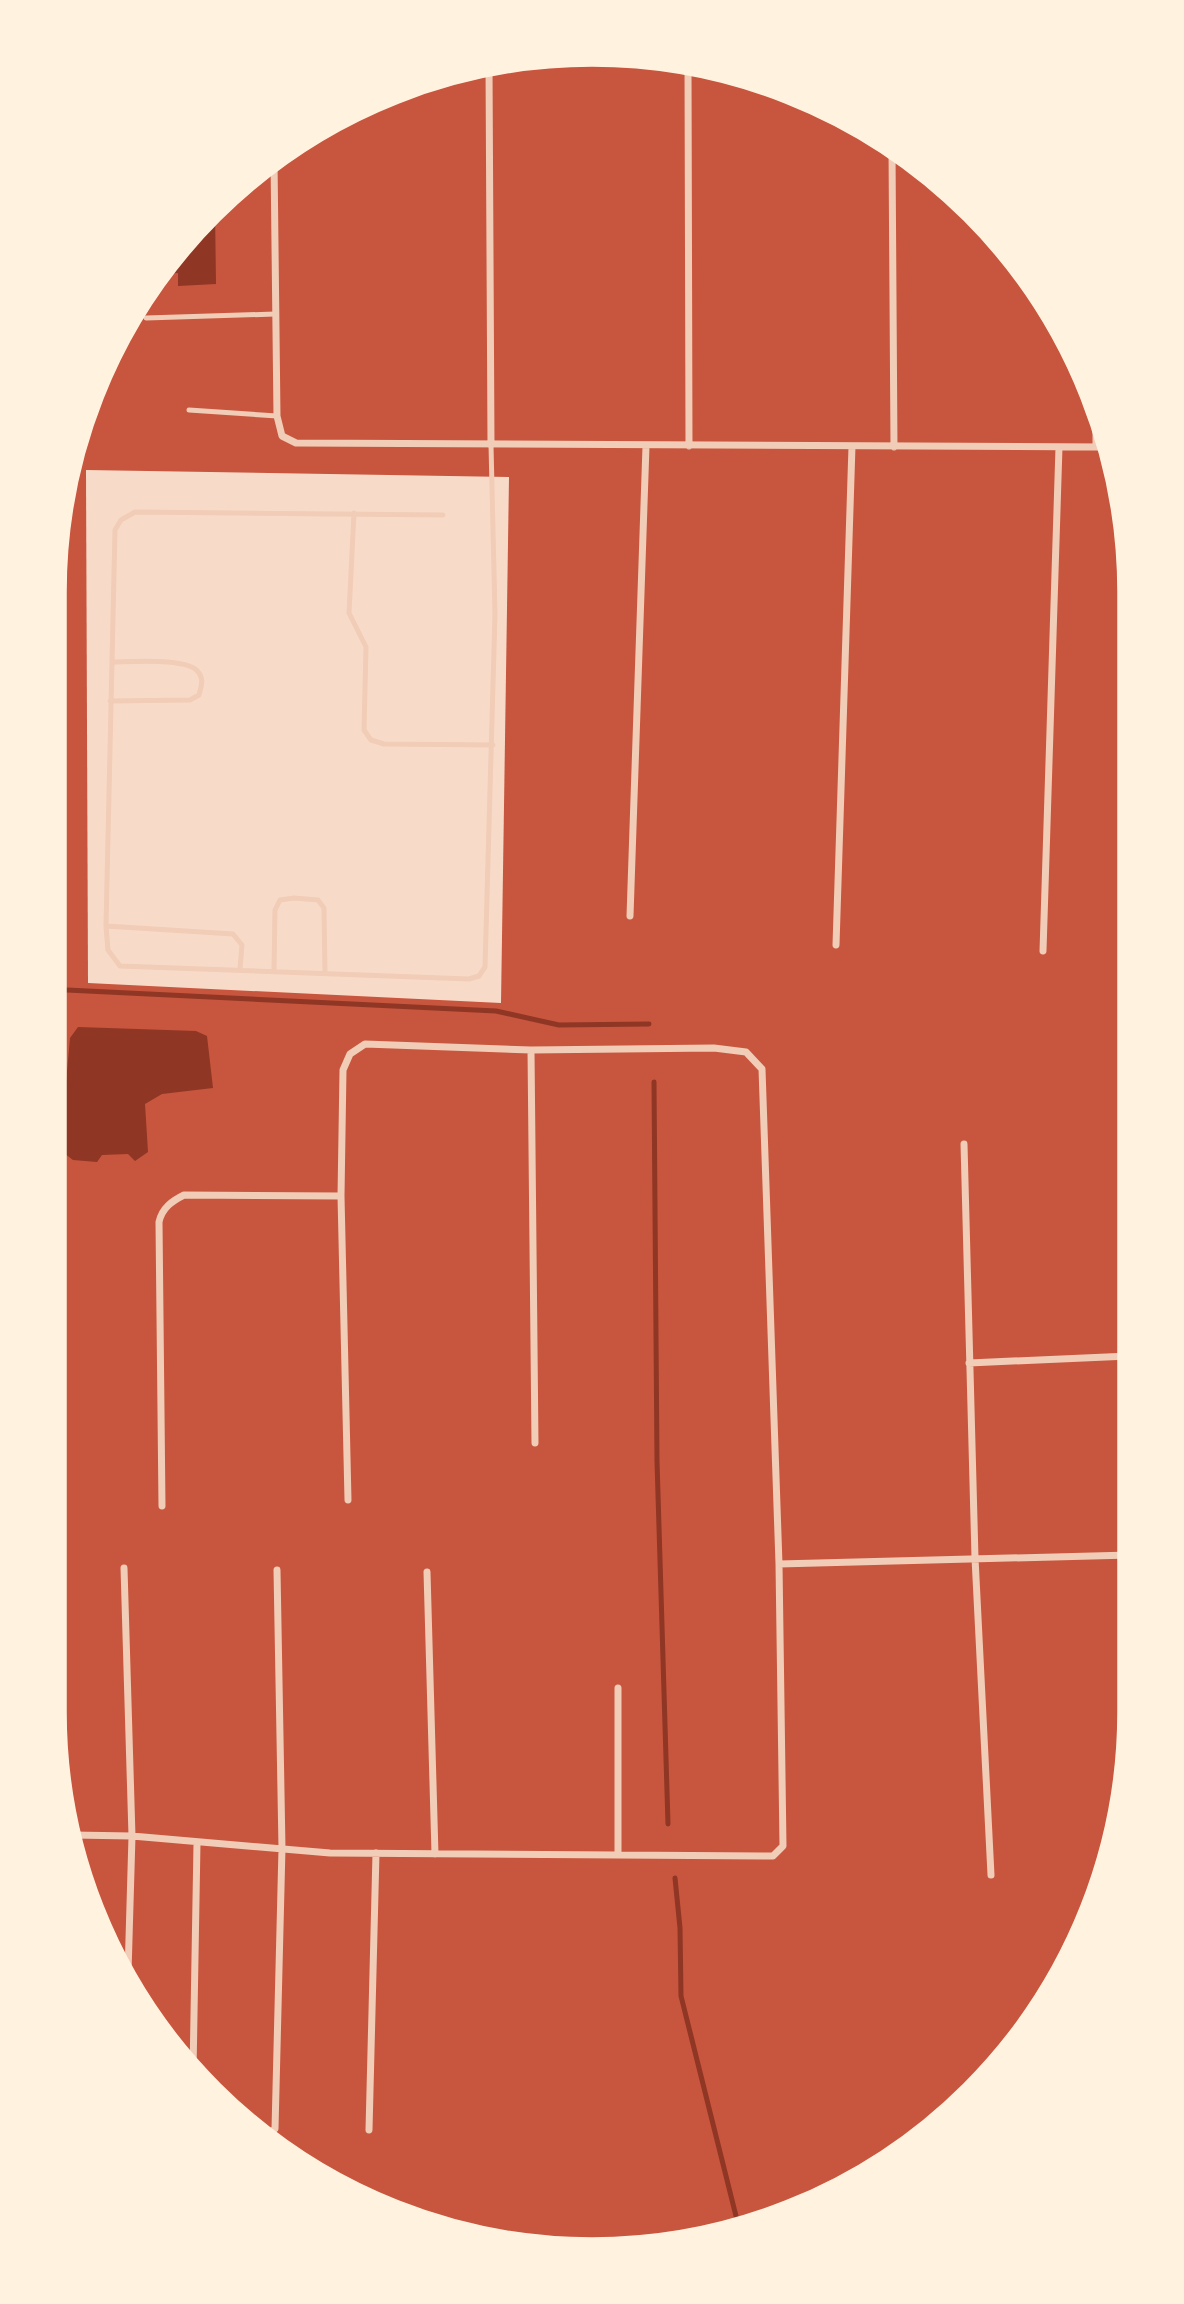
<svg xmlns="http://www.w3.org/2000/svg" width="1184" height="2304" viewBox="0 0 1184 2304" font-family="Rubik,sans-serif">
<rect width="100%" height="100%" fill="#c8553d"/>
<path fill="#8f3625" d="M 215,210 L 216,284 L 178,286 L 178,273 L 157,274 L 164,264 Z
M 78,1027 L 196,1031 L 207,1036 L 213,1088 L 162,1094 L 145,1104 L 148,1152 L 135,1161 L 128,1154 L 102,1155 L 97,1162 L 73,1160 L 60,1150 L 70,1038 Z"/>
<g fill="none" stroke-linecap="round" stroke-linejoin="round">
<path stroke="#8f3625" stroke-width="5" d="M 67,990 L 496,1011 L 559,1025 L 649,1024
M 654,1082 L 657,1461 L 668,1824
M 675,1878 L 680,1928 L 681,1996 L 738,2224"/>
</g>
<path fill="#f7dbc8" d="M 86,470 L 509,477 L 501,1003 L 88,983 Z"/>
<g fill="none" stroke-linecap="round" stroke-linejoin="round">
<path stroke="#f1ccb7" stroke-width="5" d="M 146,318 L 275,314
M 189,410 L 277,416
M 354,513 L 349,613 L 366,647 L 364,730 L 371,740 L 384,744 L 493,745
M 443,515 L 135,512 L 121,520 L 115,530 L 106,926 L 108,950 L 120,966 L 469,979 L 479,976 L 485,967 L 495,614 L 491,445
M 110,701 L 190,700 L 199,695 C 201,687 204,680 199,673 C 190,657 130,662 112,662
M 106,926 L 233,934 L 242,945 L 240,969
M 274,971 L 275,910 L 280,900 L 294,898 L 318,900 L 324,908 L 325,973"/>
<path stroke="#f1ccb7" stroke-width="7" d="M 688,64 L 689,446
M 489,65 L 491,445
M 892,149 L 894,447
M 274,160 L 277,416 L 282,436 L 296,443 L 1107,447
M 1096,405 L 1096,447
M 630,916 L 646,446
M 836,945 L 852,446
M 1043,951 L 1059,447
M 531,1050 L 535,1443
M 964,1144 L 975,1558 L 991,1875
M 969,1363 L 1129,1356
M 162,1506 L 159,1222 C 162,1208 172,1201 184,1195 L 341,1196
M 779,1564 L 1130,1555
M 124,1568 L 132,1836 L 128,1973
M 427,1572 L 435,1854
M 618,1688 L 618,1855
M 73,1835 L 132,1836 L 330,1853 L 773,1856 L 783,1846 L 779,1564 L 762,1069 L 746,1052 L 714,1048 L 531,1050 L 365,1044 L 350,1054 L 343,1070 L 341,1196 L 348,1500
M 193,2072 L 197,1843
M 369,2130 L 376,1853
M 262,2136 L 275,2129 L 282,1848 L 277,1570"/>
</g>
<path d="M0 0H1184V2304H0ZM592 65H592A527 527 0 0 1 1119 592V1712A527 527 0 0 1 592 2239H592A527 527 0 0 1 65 1712V592A527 527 0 0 1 592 65Z" fill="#fff3e0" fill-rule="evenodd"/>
<path fill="none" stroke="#fff3e0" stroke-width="3.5" d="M592 65H592A527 527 0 0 1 1119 592V1712A527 527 0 0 1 592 2239H592A527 527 0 0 1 65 1712V592A527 527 0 0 1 592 65Z"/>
</svg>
